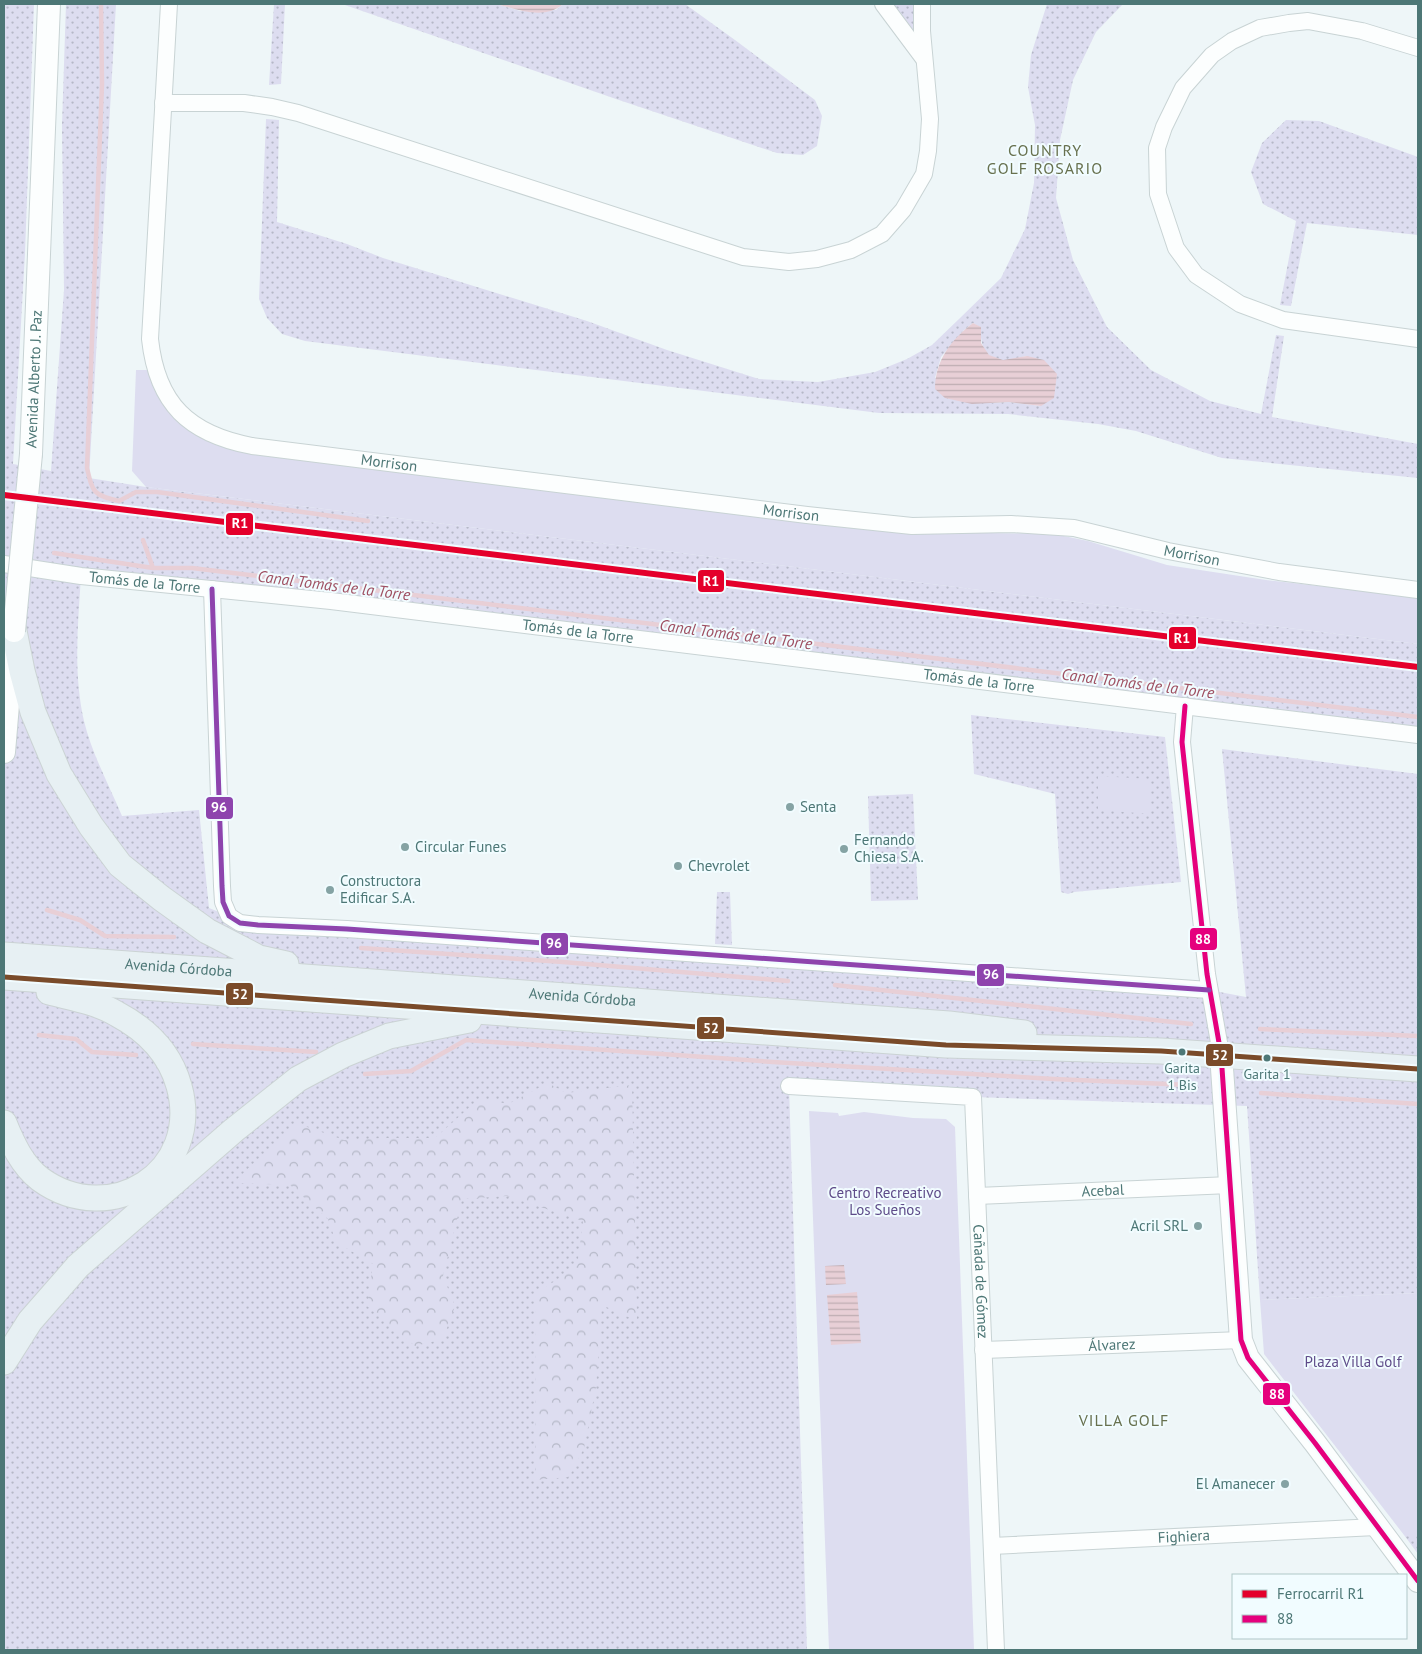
<svg xmlns="http://www.w3.org/2000/svg" width="1422" height="1654" viewBox="0 0 1422 1654" font-family="'PT Sans',sans-serif">
<defs>
<pattern id="grass-dots" width="8" height="8" patternUnits="userSpaceOnUse" patternTransform="scale(1.25)"><rect width="8" height="8" fill="#ddddf0"/><path d="M2 2h.1M6 6h.1" fill="none" stroke="#b5b8c7" stroke-width="1.8" stroke-linecap="round"/></pattern>
<pattern id="forest-crowns" width="20" height="18" patternUnits="userSpaceOnUse" patternTransform="scale(1.25)"><rect width="20" height="18" fill="#ddddf0"/><path d="M2 6a3 3 0 1 1 6 0M12 15a3 3 0 1 1 6 0" fill="none" stroke="#b5b8c7"/></pattern>
<pattern id="water-rules" width="6" height="5" patternUnits="userSpaceOnUse" patternTransform="scale(1.25)"><rect width="6" height="5" fill="#e8cfd6"/><path d="M0 2.5h6" fill="none" stroke="#beadb2"/></pattern>
</defs>
<rect width="100%" height="100%" fill="#eef6f8"/>
<path fill="url(#grass-dots)" fill-rule="evenodd" d="M 4,4 L 34,4 L 25,253 L 13,464 L 51,471 L 64,290 L 62,125 L 66,4 L 116,4 L 89,478 L 146,487 L 1418,644 L 1418,735 L 81,576 C 78,624 73,673 84,721 C 92,754 109,785 122,816 L 199,810 L 209,908 L 229,916 L 1209,990 L 1246,997 L 1222,749 L 1418,774 L 1418,1293 L 1260,1300 L 1247,1106 L 973,1097 L 789,1087 L 807,1650 L 4,1650 Z
M 274,4 L 285,4 L 281,84 L 269,85 Z
M 342,4 L 497,4 L 520,11 L 556,10 L 563,4 L 685,4 L 735,40 L 815,100 L 822,116 L 817,146 L 803,155 L 777,153 L 616,99 Z
M 889,4 L 916,4 L 915,31 L 912,33 Z
M 1047,4 L 1123,4 L 1096,32 L 1073,80 L 1060,140 L 1056,198 L 1073,260 L 1107,327 L 1151,370 L 1210,401 L 1261,414 L 1276,335 L 1284,336 L 1272,417 L 1418,444 L 1418,478 L 1222,458 L 1136,431 L 1098,424 L 1008,414 L 879,413 L 305,341 L 282,334 L 267,318 L 259,299 L 266,119 L 279,120 L 277,222 L 347,244 L 383,258 L 587,321 L 667,350 L 759,379 L 818,382 L 875,372 L 907,359 L 932,345 L 959,319 L 1001,278 L 1025,229 L 1034,183 L 1035,125 L 1028,87 L 1031,55 ZM 973,323 L 980,327 C 981,343 983,359 1003,360 C 1010,361 1020,357 1027,356 L 1041,406 L 1009,402 L 992,403 L 935,378 L 941,357 L 963,331 Z
M 1286,120 L 1319,121 L 1418,157 L 1418,235 L 1307,223 L 1291,306 L 1280,305 L 1296,221 L 1263,204 L 1251,172 L 1262,143 Z
M 971,715 L 1165,737 L 1181,882 L 1074,892 L 1068,894 L 1061,892 L 1055,794 L 974,774 Z
M 913,794 L 918,900 L 871,901 L 868,796 Z
M 717,892 L 730,892 L 732,945 L 715,944 Z
M 1404,1535 L 1418,1535 L 1418,1554 Z"/>
<path fill="url(#forest-crowns)" d="M 548,1083 L 566,1093 L 632,1085 L 637,1321 L 602,1305 L 596,1387 L 584,1448 L 569,1477 L 535,1480 L 536,1293 L 577,1267 L 583,1221 L 507,1196 L 462,1199 L 443,1276 L 455,1306 L 443,1339 L 415,1346 L 367,1306 L 373,1264 L 336,1242 L 328,1219 L 290,1185 L 233,1183 L 296,1123 L 344,1140 L 383,1138 L 435,1138 L 480,1098 L 508,1104 Z"/>
<path fill="#ddddf0" d="M 136,370 L 148,370 L 157,394 L 171,414 L 191,430 L 216,445 L 257,455 L 880,531 L 1054,534 L 1088,541 L 1167,565 L 1266,580 L 1418,597 L 1418,644 L 146,487 L 132,471 Z
M 1098,776 L 1150,779 L 1151,814 L 1098,810 Z
M 809,1111 L 838,1113 L 839,1116 L 864,1112 L 913,1118 L 946,1119 L 955,1127 L 974,1650 L 829,1650 Z
M 1418,1293 L 1418,1535 L 1404,1535 L 1264,1354 L 1260,1300 Z"/>
<path fill="url(#water-rules)" d="M 497,4 L 563,4 C 546,20 517,10 497,4 Z
M 973,323 L 981,327 L 981,343 L 989,355 L 1003,360 L 1027,356 L 1044,360 L 1057,374 L 1054,398 L 1041,406 L 1009,402 L 972,404 L 945,398 L 935,389 C 935,360 952,339 973,323 Z
M 844,1265 L 846,1284 L 826,1285 L 825,1266 Z
M 857,1292 L 861,1343 L 831,1345 L 827,1295 Z"/>
<g fill="none" stroke-linecap="round" stroke-linejoin="round">
<path stroke="#e8cfd6" stroke-width="4.5" d="M 101,4 L 102,84 L 87,468 C 93,493 93,495 119,501 L 136,492 L 157,492 L 368,521
M 143,540 L 153,568
M 54,553 L 153,568 L 192,568 L 1418,717
M 47,910 L 80,920 L 105,936 L 174,937
M 361,948 L 563,962 L 788,981
M 835,985 L 1191,1024
M 1260,1029 L 1418,1036
M 39,1035 L 76,1039 L 92,1052 L 136,1055
M 193,1044 L 316,1052
M 365,1074 L 411,1071 L 466,1040 L 773,1062 L 1054,1079 L 1190,1085
M 1261,1093 L 1418,1104"/>
<defs>
<g id="street">
<path id="s1" d="M 169,4 L 150,339 C 157,404 189,434 252,446 L 807,515 L 912,526 L 1011,524 L 1074,528 L 1168,551 L 1279,572 L 1418,590"/>
<path d="M 883,4 L 924,59"/>
<path d="M 1418,48 L 1362,31 L 1308,21 L 1289,23 L 1260,28 L 1232,41 L 1212,55 L 1183,88 L 1164,127 L 1157,148 L 1158,194 L 1176,248 L 1196,275 L 1240,304 L 1283,320 L 1418,339"/>
<path d="M 163,103 L 244,103 L 272,107 L 298,113 L 743,257 L 789,262 L 817,259 L 851,250 L 882,234 L 903,210 L 924,174 L 928,151 L 930,119 L 922,31 L 922,4"/>
<path id="s2" d="M 4,564 L 81,576 L 331,601 L 1418,735"/>
<path d="M 212,589 L 222,886 L 223,902 L 229,916 L 240,923 L 258,925 L 347,929 L 1209,990"/>
<path d="M 1185,706 L 1182,742 L 1207,974 L 1221,1054"/>
<path id="s3" d="M 789,1086 L 973,1097 L 996,1650"/>
<path id="s4" d="M 977,1196 L 1230,1185"/>
<path id="s5" d="M 983,1350 L 1241,1340"/>
<path id="s6" d="M 992,1546 L 1376,1527"/>
</g>
<g id="secondary">
<path id="s7" d="M 31,454 L 49,4"/>
<path d="M 4,752 L 13,645"/>
<path d="M 1221,1054 L 1241,1340 L 1248,1358 L 1315,1443 L 1418,1581"/>
</g>
<g id="primary">
<path d="M 14,631 L 22,671 L 33,712 L 59,774 L 91,826 L 120,865 L 161,898 L 207,931 L 259,958 L 286,964"/>
<path id="s8" d="M 4,955 L 949,1024 L 1024,1033"/>
<path d="M 4,977 L 946,1045 L 1161,1051 L 1418,1069"/>
<path d="M 4,1123 C 12,1143 22,1165 40,1179 C 110,1230 203,1172 179,1086 C 170,1053 147,1030 117,1014 C 97,1002 72,998 49,992"/>
<path d="M 4,1362 L 30,1321 L 78,1266 L 234,1130 L 298,1079 L 343,1055 L 389,1036 L 469,1020"/>
</g>
</defs>
<use href="#street" stroke="#c8d3d4" stroke-width="18"/>
<use href="#secondary" stroke="#c8d3d4" stroke-width="24"/>
<use href="#primary" stroke="#cbd3d4" stroke-width="27"/>
<use href="#street" stroke="#fcfefe" stroke-width="16"/>
<use href="#secondary" stroke="#fcfefe" stroke-width="22"/>
<use href="#primary" stroke="#e7f0f3" stroke-width="25"/>
<defs>
<path id="secondary-bridge" d="M 14,631 L 31,454"/>
</defs>
<use href="#secondary-bridge" stroke="#c8d3d4" stroke-width="24" stroke-linecap="butt"/>
<use href="#secondary-bridge" stroke="#fcfefe" stroke-width="22"/>
<defs>
<path id="bus-1" d="M 1185,706 L 1182,742 L 1207,974 L 1221,1054 L 1241,1340 L 1248,1358 L 1315,1443 L 1418,1581"/>
<path id="bus-2" d="M 4,977 L 946,1045 L 1161,1051 L 1418,1069"/>
<path id="bus-3" d="M 212,589 L 222,886 L 223,902 L 229,916 L 240,923 L 258,925 L 347,929 L 1209,990"/>
</defs>
<use href="#bus-1" stroke="#f1fcff" stroke-width="9"/>
<use href="#bus-2" stroke="#f1fcff" stroke-width="9"/>
<use href="#bus-3" stroke="#f1fcff" stroke-width="9"/>
<use href="#bus-1" stroke="#e5007d" stroke-width="5"/>
<use href="#bus-2" stroke="#7a4b2a" stroke-width="5"/>
<use href="#bus-3" stroke="#8e44ad" stroke-width="5"/>
<defs>
<path id="rail-1" d="M 4,495 L 1418,667"/>
</defs>
<use href="#rail-1" stroke="#f1fcff" stroke-width="10"/>
<use href="#rail-1" stroke="#e4002b" stroke-width="6"/>
</g>
<g fill="#85a3a4" stroke="#f1fcff" stroke-width="2">
<circle cx="790" cy="807" r="5"/>
<circle cx="405" cy="847" r="5"/>
<circle cx="844" cy="849" r="5"/>
<circle cx="678" cy="866" r="5"/>
<circle cx="330" cy="890" r="5"/>
<circle cx="1198" cy="1226" r="5"/>
<circle cx="1285" cy="1484" r="5"/>
</g>
<g fill="#4d7776" stroke="#f1fcff" stroke-width="2">
<circle cx="1182" cy="1052" r="4.5"/>
<circle cx="1267" cy="1058" r="4.5"/>
</g>
<g text-anchor="middle" stroke-width="4" stroke-linejoin="round" paint-order="stroke">
<g font-size="14" fill="#4d7776" stroke="#f1fcff">
<text x="1182" y="1073">Garita<tspan x="1182" dy="17">1 Bis</tspan></text>
<text x="1267" y="1079">Garita 1</text>
</g>
<g font-size="15" fill="#4d7776" stroke="#f1fcff">
<text dy="5" stroke="none"><textPath href="#s7" startOffset="75">Avenida Alberto J. Paz</textPath></text>
<text dy="5" stroke="none"><textPath href="#s1" startOffset="635">Morrison</textPath></text>
<text dy="5" stroke="none"><textPath href="#s1" startOffset="1040">Morrison</textPath></text>
<text dy="5" stroke="none"><textPath href="#s1" startOffset="1445">Morrison</textPath></text>
<text dy="5" stroke="none"><textPath href="#s2" startOffset="142">Tomás de la Torre</textPath></text>
<text dy="5" stroke="none"><textPath href="#s2" startOffset="578">Tomás de la Torre</textPath></text>
<text dy="5" stroke="none"><textPath href="#s2" startOffset="982">Tomás de la Torre</textPath></text>
<text dy="5" stroke="none"><textPath href="#s8" startOffset="175">Avenida Córdoba</textPath></text>
<text dy="5" stroke="none"><textPath href="#s8" startOffset="580">Avenida Córdoba</textPath></text>
<text dy="5" stroke="none"><textPath href="#s4" startOffset="126">Acebal</textPath></text>
<text dy="5" stroke="none"><textPath href="#s3" startOffset="369">Cañada de Gómez</textPath></text>
<text dy="5" stroke="none"><textPath href="#s5" startOffset="129">Álvarez</textPath></text>
<text dy="5" stroke="none"><textPath href="#s6" startOffset="192">Fighiera</textPath></text>
</g>
<g font-size="15" fill="#4d7776" stroke="#f1fcff" text-anchor="start">
<text x="800" y="812">Senta</text>
<text x="854" y="845">Fernando<tspan x="854" dy="17">Chiesa S.A.</tspan></text>
<text x="415" y="852">Circular Funes</text>
<text x="688" y="871">Chevrolet</text>
<text x="340" y="886">Constructora<tspan x="340" dy="17">Edificar S.A.</tspan></text>
<text x="1188" y="1231" text-anchor="end">Acril SRL</text>
<text x="1275" y="1489" text-anchor="end">El Amanecer</text>
</g>
<g font-size="15" fill="#5e4b89" stroke="#f1fcff">
<text x="885" y="1198">Centro Recreativo<tspan x="885" dy="17">Los Sueños</tspan></text>
<text x="1353" y="1367">Plaza Villa Golf</text>
</g>
<g font-size="16" letter-spacing="1" fill="#68714f" stroke="#f1fcff">
<text x="1045" y="156">COUNTRY<tspan x="1045" dy="18">GOLF ROSARIO</tspan></text>
<text x="1124" y="1426">VILLA GOLF</text>
</g>
<g font-size="16" font-style="italic" fill="#9f5062" stroke="#f1fcff">
<text transform="translate(334 585) rotate(7)" y="6">Canal Tomás de la Torre</text>
<text transform="translate(736 634) rotate(7)" y="6">Canal Tomás de la Torre</text>
<text transform="translate(1138 683) rotate(7)" y="6">Canal Tomás de la Torre</text>
</g>
</g>
<g stroke="#f1fcff" stroke-width="2">
<rect x="225" y="512" width="29" height="24" rx="5" fill="#e4002b"/>
<rect x="697" y="569" width="28" height="24" rx="5" fill="#e4002b"/>
<rect x="1168" y="626" width="29" height="24" rx="5" fill="#e4002b"/>
<rect x="205" y="796" width="29" height="24" rx="5" fill="#8e44ad"/>
<rect x="1189" y="927" width="29" height="24" rx="5" fill="#e5007d"/>
<rect x="540" y="932" width="29" height="24" rx="5" fill="#8e44ad"/>
<rect x="976" y="963" width="29" height="24" rx="5" fill="#8e44ad"/>
<rect x="225" y="982" width="29" height="24" rx="5" fill="#7a4b2a"/>
<rect x="696" y="1016" width="29" height="24" rx="5" fill="#7a4b2a"/>
<rect x="1205" y="1043" width="29" height="24" rx="5" fill="#7a4b2a"/>
<rect x="1262" y="1382" width="29" height="24" rx="5" fill="#e5007d"/>
</g>
<g font-size="14" text-anchor="middle" font-weight="bold" fill="#fff">
<text x="240" y="528">R1</text>
<text x="711" y="586">R1</text>
<text x="1182" y="643">R1</text>
<text x="219" y="812">96</text>
<text x="1203" y="944">88</text>
<text x="554" y="948">96</text>
<text x="991" y="979">96</text>
<text x="240" y="999">52</text>
<text x="711" y="1033">52</text>
<text x="1220" y="1060">52</text>
<text x="1277" y="1399">88</text>
</g>
<rect width="1422" height="1654" fill="none" stroke="#4d7776" stroke-width="10"/>
<rect x="1232" y="1574" width="175" height="65" fill="#f1fcff" stroke="#afc7c8"/>
<rect x="1242" y="1590" width="25" height="8" fill="#e4002b" stroke="#afc7c8"/>
<text x="1277" y="1599" font-size="15" fill="#4d7776">Ferrocarril R1</text>
<rect x="1242" y="1615" width="25" height="8" fill="#e5007d" stroke="#afc7c8"/>
<text x="1277" y="1624" font-size="15" fill="#4d7776">88</text>
</svg>
